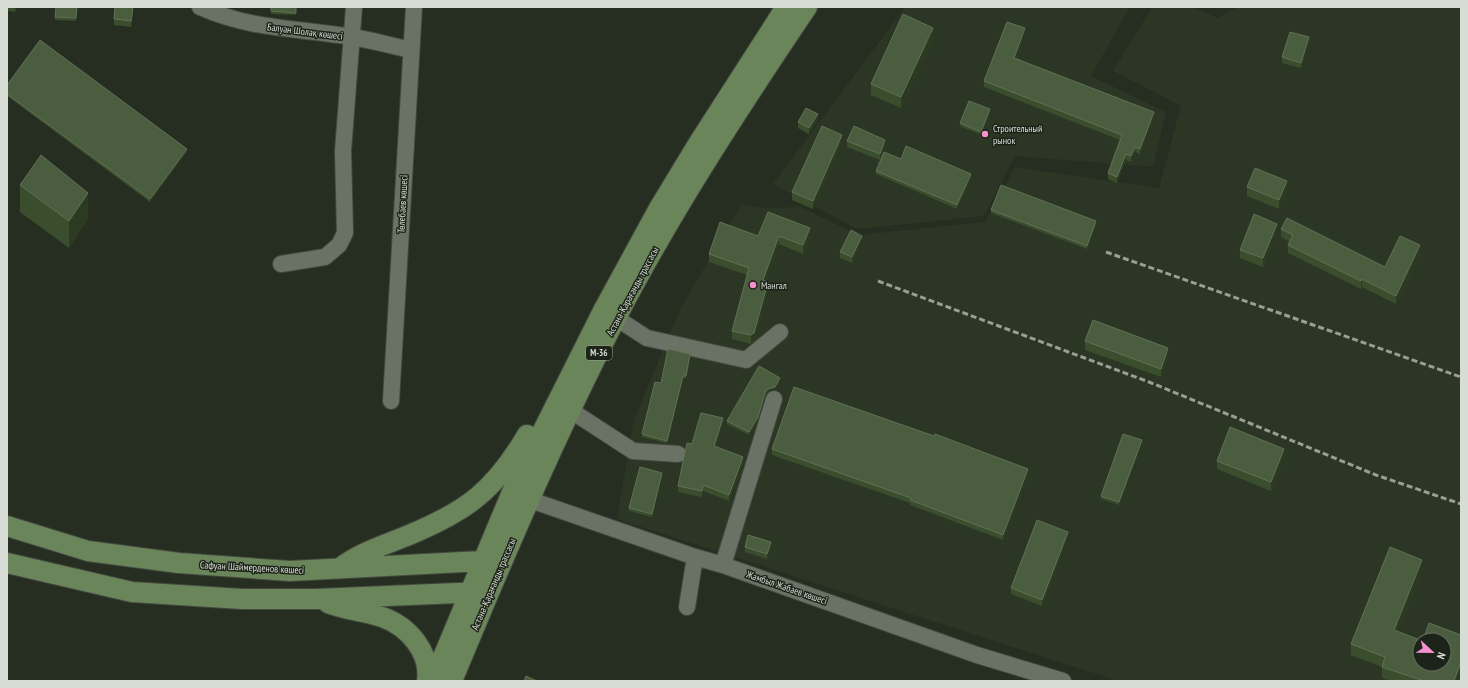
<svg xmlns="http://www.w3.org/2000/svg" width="1468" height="688" viewBox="0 0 1468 688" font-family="'PT Sans Narrow',sans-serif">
<rect width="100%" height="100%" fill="#262d21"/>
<path fill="#2c3625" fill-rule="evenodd" d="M 905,7 L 1130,7 L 1091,76 L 1166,112 L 1153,167 L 1015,156 L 984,216 L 857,229 L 773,184 Z
M 1152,7 L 1192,7 L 1218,18 L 1238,7 L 1461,7 L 1461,681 L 1118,681 L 617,519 L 634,419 L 682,305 L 742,204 L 762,208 L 801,207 L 858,235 L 985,222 L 1015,167 L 1159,188 L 1181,106 L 1113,71 ZM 1420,640 L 1444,640 L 1444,664 L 1420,664 Z"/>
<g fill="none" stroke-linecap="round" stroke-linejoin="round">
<defs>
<path id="minor" d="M 200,7 C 252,30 298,28 352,37 C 372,40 392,46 411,50
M 281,264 L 325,257 L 339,245 L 345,233 L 343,151 L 354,7
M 616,318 L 647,338 L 746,360 L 780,332
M 391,401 L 414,7
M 570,410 L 633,451 L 678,454
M 519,496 L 695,557 L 723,565 L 977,655 L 1063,681
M 723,565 L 774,399
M 687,607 L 695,557"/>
<path id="major" d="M 7,526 L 88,551 L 179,563 L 290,571 L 482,561 L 491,566
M 7,563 L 132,592 L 242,599 L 316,599 L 481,592
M 340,568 C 361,552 385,545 409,535 C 467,511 495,490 527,435
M 328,603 C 345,610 364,611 382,617 C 408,626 431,652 427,681
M 433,681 L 512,492 L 604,309 L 658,210 L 698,144 L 786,7
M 452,681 C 503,558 555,436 616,318 C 672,210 739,108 807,7"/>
</defs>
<use href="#minor" stroke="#434940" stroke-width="18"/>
<use href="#major" stroke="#434940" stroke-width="22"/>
<use href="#minor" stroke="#6a7265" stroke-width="16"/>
<use href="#major" stroke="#6a855a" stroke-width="20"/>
<path stroke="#999f96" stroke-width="3" stroke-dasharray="6 3" stroke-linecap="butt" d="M 1106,252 L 1461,377
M 878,281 L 1149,382 L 1376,475 L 1461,504"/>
</g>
<path fill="#3a4e2d" d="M 7,7 L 16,7 L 15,12 L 7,11 Z
M 56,7 L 77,7 L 76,21 L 55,20 Z
M 271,7 L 296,7 L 296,15 L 271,14 Z
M 133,12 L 131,27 L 114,25 L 114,19 Z
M 1025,34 L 1016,58 L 1154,118 L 1140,154 L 1135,152 L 1131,162 L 1126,160 L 1117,183 L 1108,179 L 1108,173 L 1120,140 L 984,87 L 984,81 Z
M 933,40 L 901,108 L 871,95 L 871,84 Z
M 1309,43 L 1301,68 L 1282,63 L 1282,57 Z
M 7,85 L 187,152 L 150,202 L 7,96 Z
M 990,112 L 981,135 L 960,126 L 960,123 Z
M 818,120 L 809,134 L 798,128 L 798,122 Z
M 847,141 L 885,146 L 880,160 L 847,147 Z
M 842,143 L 813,209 L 792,200 L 792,192 Z
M 901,159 L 971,177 L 957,209 L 876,174 L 876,171 Z
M 20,185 L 88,219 L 69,248 L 20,212 Z
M 1247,187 L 1287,189 L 1279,209 L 1247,196 Z
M 991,210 L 1096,224 L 1087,249 L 991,213 Z
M 1281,229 L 1385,267 L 1420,254 L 1396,304 L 1362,287 L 1361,289 L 1288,253 L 1288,245 L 1290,242 L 1281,237 Z
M 1277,232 L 1263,267 L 1240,258 L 1240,250 Z
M 758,236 L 810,237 L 803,254 L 779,244 L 766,281 L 768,290 L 754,341 L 751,344 L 732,339 L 732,331 L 747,275 L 709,262 L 709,254 Z
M 862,242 L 852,263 L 840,258 L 840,252 Z
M 1085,341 L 1168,356 L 1161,377 L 1085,350 Z
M 690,357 L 686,379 L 683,378 L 667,443 L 642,437 L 642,434 L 661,383 Z
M 780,381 L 775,390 L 768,392 L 765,396 L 758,420 L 749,435 L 727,424 L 727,421 Z
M 723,424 L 716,446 L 743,463 L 729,501 L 703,491 L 702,497 L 678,492 L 678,486 L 692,444 Z
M 1142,443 L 1119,505 L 1101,499 L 1101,496 Z
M 772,449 L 1028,475 L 1003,540 L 910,505 L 910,503 L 772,455 Z
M 1284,458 L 1271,491 L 1217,469 L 1217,461 Z
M 662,476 L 652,517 L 629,511 L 629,508 Z
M 1068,537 L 1042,606 L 1011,594 L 1011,588 Z
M 745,547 L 771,547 L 767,559 L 745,552 Z
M 1422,571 L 1398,631 L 1420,664 L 1461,635 L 1461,673 L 1458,681 L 1392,681 L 1382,678 L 1382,667 L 1351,655 L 1351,644 Z"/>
<path fill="#2b3a20" d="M 933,28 L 933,40 L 901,108 L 901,97 Z
M 1025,28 L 1025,34 L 1014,63 L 1014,58 Z
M 1309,37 L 1309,43 L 1301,68 L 1301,63 Z
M 990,109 L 990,112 L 981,135 L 981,132 Z
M 1154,112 L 1154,118 L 1140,154 L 1140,149 Z
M 818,114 L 818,120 L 809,134 L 809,128 Z
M 842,135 L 842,143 L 813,209 L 813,201 Z
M 885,140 L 885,146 L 880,160 L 880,154 Z
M 1135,147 L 1135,152 L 1131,162 L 1131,156 Z
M 187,149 L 187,152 L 150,202 L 150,199 Z
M 1126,154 L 1126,160 L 1117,183 L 1117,177 Z
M 971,174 L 971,177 L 957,209 L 957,205 Z
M 1287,181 L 1287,189 L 1279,209 L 1279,200 Z
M 88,193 L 88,219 L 69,248 L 69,221 Z
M 1096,221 L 1096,224 L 1087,249 L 1087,246 Z
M 1277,224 L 1277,232 L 1263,267 L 1263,258 Z
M 810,228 L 810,237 L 803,254 L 803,245 Z
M 779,236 L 779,244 L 763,289 L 763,280 Z
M 862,236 L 862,242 L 852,263 L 852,257 Z
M 1420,245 L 1420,254 L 1396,304 L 1396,296 Z
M 1362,279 L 1362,287 L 1361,289 L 1361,281 Z
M 768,282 L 768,290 L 754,341 L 751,344 L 751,335 Z
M 1168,348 L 1168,356 L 1161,377 L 1161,369 Z
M 690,354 L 690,357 L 686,379 L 686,376 Z
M 683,376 L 683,378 L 667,443 L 667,441 Z
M 780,378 L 780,381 L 775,390 L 768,392 L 765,396 L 758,420 L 749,435 L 749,432 L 765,393 L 768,389 Z
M 723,418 L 723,424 L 714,452 L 714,446 Z
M 1142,440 L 1142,443 L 1119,505 L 1119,502 Z
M 1284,449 L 1284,458 L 1271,491 L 1271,482 Z
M 743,457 L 743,463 L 729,501 L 729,495 Z
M 1028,469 L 1028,475 L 1003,540 L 1003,535 Z
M 662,473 L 662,476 L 652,517 L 652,514 Z
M 703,485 L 703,491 L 702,497 L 702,491 Z
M 1068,532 L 1068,537 L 1042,606 L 1042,600 Z
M 771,542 L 771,547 L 767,559 L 767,554 Z
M 1422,560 L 1422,571 L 1394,641 L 1394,630 Z
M 1461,662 L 1461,673 L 1458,681 L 1454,681 Z"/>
<path fill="#4b5d3f" stroke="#617156" d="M 56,7 L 77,7 L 76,18 L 55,17 Z
M 115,7 L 133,7 L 131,21 L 114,19 Z
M 271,7 L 296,7 L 296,13 L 271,11 Z
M 903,14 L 933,28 L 901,97 L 871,84 Z
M 1007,22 L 1025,28 L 1014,58 L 1154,112 L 1140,149 L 1135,147 L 1131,156 L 1126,154 L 1117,177 L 1108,173 L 1122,135 L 984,81 Z
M 1290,32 L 1309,37 L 1301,63 L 1282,57 Z
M 40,40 L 187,149 L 150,199 L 7,94 L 7,85 Z
M 969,101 L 990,109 L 981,132 L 960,123 Z
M 806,108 L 818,114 L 809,128 L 798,122 Z
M 822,126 L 842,135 L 813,201 L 792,192 Z
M 854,126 L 885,140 L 880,154 L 847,141 Z
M 906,146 L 971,174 L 957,205 L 876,171 L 884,152 L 901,159 Z
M 41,155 L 88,193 L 69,221 L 20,185 Z
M 1255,168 L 1287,181 L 1279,200 L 1247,187 Z
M 1001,185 L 1096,221 L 1087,246 L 991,210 Z
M 768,212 L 810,228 L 803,245 L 779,236 L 763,280 L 768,282 L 754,333 L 751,335 L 732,331 L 749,268 L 709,254 L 720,222 L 758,236 Z
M 1254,214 L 1277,224 L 1263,258 L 1240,250 Z
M 1287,218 L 1385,267 L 1400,236 L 1420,245 L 1396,296 L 1362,279 L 1361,281 L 1288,245 L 1293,235 L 1281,229 Z
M 851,230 L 862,236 L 852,257 L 840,252 Z
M 1093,320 L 1168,348 L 1161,369 L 1085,341 Z
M 668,349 L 690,354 L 686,376 L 683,376 L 667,441 L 642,434 L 655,382 L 661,383 Z
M 759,366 L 780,378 L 775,387 L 768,389 L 765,393 L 758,417 L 749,432 L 727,421 Z
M 794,387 L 934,436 L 935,434 L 1028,469 L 1003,535 L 910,500 L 911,498 L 772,449 Z
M 701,413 L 723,418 L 714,446 L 743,457 L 729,495 L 703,485 L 702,491 L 678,486 L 687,443 L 692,444 Z
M 1230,427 L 1284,449 L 1271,482 L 1217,461 Z
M 1123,434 L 1142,440 L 1119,502 L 1101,496 Z
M 640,467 L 662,473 L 652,514 L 629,508 Z
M 1037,520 L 1068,532 L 1042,600 L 1011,588 Z
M 748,535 L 771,542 L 767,554 L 745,547 Z
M 1390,547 L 1422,560 L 1394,630 L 1420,640 L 1420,664 L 1444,664 L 1444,640 L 1423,640 L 1429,623 L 1461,635 L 1461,662 L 1454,681 L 1424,681 L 1382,667 L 1385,657 L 1351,644 Z
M 526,676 L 537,681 L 524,681 Z"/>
<g fill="#f790ce" stroke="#1c2318" stroke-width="1.5">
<circle cx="985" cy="134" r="4"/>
<circle cx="753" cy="285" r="4"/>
</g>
<g text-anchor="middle" stroke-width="3" stroke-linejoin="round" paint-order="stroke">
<rect fill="#1c2318" stroke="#9fa49c" stroke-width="1" x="586" y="346" width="26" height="14" rx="3"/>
<g font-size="9" font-weight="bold" fill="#d7dcd5">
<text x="599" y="356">M-36</text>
</g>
<g font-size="10" fill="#d7dcd5" stroke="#1c2318">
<text transform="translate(305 31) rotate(7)" y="4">Балуан Шолақ көшесі</text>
<text transform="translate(402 204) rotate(-87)" y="4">Төлебаев көшесі</text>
<text transform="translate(632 291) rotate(-62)" y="4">Астана-Қарағанды трассасы</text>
<text transform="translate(252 567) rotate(3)" y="4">Сафуан Шаймерденов көшесі</text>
<text transform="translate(493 584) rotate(-67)" y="4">Астана-Қарағанды трассасы</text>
<text transform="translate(787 587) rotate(19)" y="4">Жамбыл Жабаев көшесі</text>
</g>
<g font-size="10" fill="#d7dcd5" stroke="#1c2318" text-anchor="start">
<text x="993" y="132">Строительный<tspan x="993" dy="12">рынок</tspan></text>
<text x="761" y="289">Мангал</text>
</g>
</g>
<rect width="1468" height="688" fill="none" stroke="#d7dcd5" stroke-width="16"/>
<g transform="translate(1432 652) rotate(112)"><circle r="19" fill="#1c2318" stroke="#676d64"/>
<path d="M0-3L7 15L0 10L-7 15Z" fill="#f790ce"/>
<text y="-6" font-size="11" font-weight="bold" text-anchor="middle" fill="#d7dcd5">N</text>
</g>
</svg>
